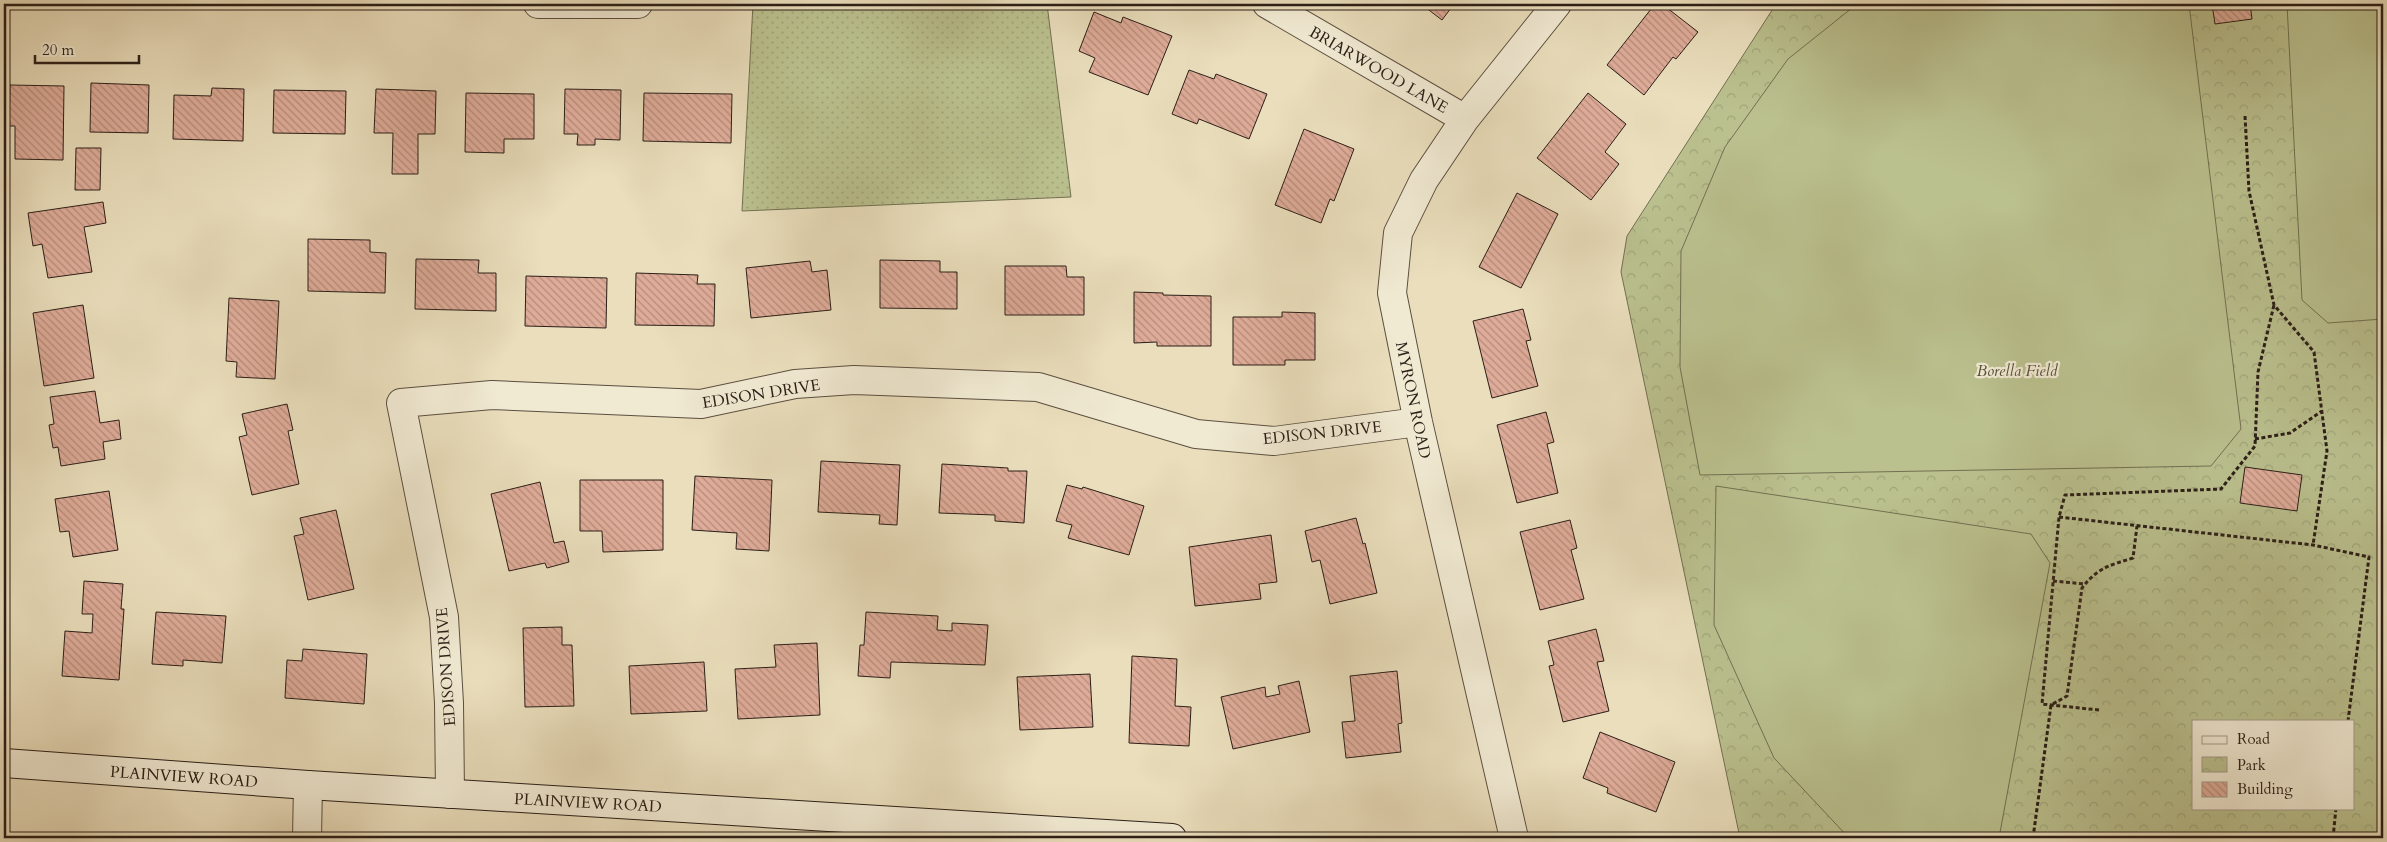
<svg xmlns="http://www.w3.org/2000/svg" width="2387" height="842" viewBox="0 0 2387 842" font-family="Cardo,serif">
<defs>
<pattern id="grass-dots" width="8" height="8" patternUnits="userSpaceOnUse" patternTransform="scale(1.25)"><rect width="8" height="8" fill="#bac08e"/><path d="M2 2h.1M6 6h.1" fill="none" stroke="#a0a57a" stroke-width="1.8" stroke-linecap="round"/></pattern>
<pattern id="park-crowns" width="20" height="18" patternUnits="userSpaceOnUse" patternTransform="scale(1.25)"><rect width="20" height="18" fill="#bac08e"/><path d="M2 6a3 3 0 1 1 6 0M12 15a3 3 0 1 1 6 0" fill="none" stroke="#a0a57a"/></pattern>
<pattern id="building-back-hatch" width="6" height="6" patternUnits="userSpaceOnUse" patternTransform="scale(1.25)"><rect width="6" height="6" fill="#dfac99"/><path d="M-1 5l2 2M0 0l6 6M5-1l2 2" fill="none" stroke="#b58b7c"/></pattern>
</defs>
<rect width="100%" height="100%" fill="#eadebc"/>
<filter id="stains"><feTurbulence type="fractalNoise" baseFrequency=".004" numOctaves="4"/><feColorMatrix values="0 0 0 0 .2 0 0 0 0 .09 0 0 0 0 .02 0 0 0 .5 -.17"/></filter>
<radialGradient id="worn" r=".72"><stop offset=".6" stop-color="#630" stop-opacity="0"/><stop offset="1" stop-color="#630" stop-opacity=".3"/></radialGradient>
<path fill="url(#grass-dots)" stroke="#727052" d="M 753,4 L 1047,4 L 1071,197 L 742,211 Z"/>
<path fill="url(#park-crowns)" stroke="#727052" fill-rule="evenodd" d="M 1776,4 L 2383,4 L 2383,838 L 1740,838 L 1621,272 L 1627,236 ZM 2193,721 L 2353,721 L 2353,808 L 2193,808 Z"/>
<path fill="#bac08e" stroke="#727052" d="M 1857,4 L 2189,4 L 2241,429 L 2211,466 L 1700,475 L 1680,367 L 1681,251 L 1725,147 L 1788,59 Z
M 2287,4 L 2383,4 L 2383,319 L 2328,323 L 2302,300 Z
M 1716,486 L 2031,534 L 2050,563 L 1999,838 L 1849,838 L 1774,758 L 1714,625 Z"/>
<path fill="url(#building-back-hatch)" stroke="#2b1f17" d="M 1421,4 L 1454,4 L 1442,20 Z
M 1655,4 L 1662,4 L 1698,32 L 1676,59 L 1673,57 L 1644,95 L 1607,65 Z
M 2212,4 L 2250,4 L 2252,19 L 2215,24 Z
M 1094,12 L 1121,23 L 1123,17 L 1172,36 L 1148,95 L 1089,72 L 1095,58 L 1079,51 Z
M 1189,70 L 1214,79 L 1216,74 L 1267,94 L 1249,139 L 1199,119 L 1197,124 L 1172,114 Z
M 91,83 L 149,85 L 148,133 L 90,132 Z
M 10,85 L 64,86 L 63,160 L 15,159 L 15,126 L 9,126 Z
M 212,88 L 244,89 L 243,141 L 173,139 L 174,95 L 211,96 Z
M 376,89 L 436,91 L 435,134 L 418,134 L 418,174 L 392,174 L 393,133 L 374,133 Z
M 565,89 L 621,90 L 620,140 L 595,139 L 595,145 L 577,145 L 578,134 L 564,134 Z
M 274,90 L 346,91 L 345,134 L 273,133 Z
M 466,93 L 534,94 L 534,139 L 504,139 L 504,153 L 465,152 Z
M 644,93 L 732,94 L 731,143 L 643,141 Z
M 1588,93 L 1626,124 L 1605,152 L 1619,164 L 1591,200 L 1537,158 Z
M 1304,129 L 1354,149 L 1334,201 L 1330,199 L 1321,223 L 1275,205 Z
M 76,148 L 101,148 L 100,190 L 75,190 Z
M 1517,193 L 1558,214 L 1521,288 L 1479,267 Z
M 103,202 L 106,223 L 84,227 L 92,272 L 48,278 L 42,244 L 33,246 L 28,213 Z
M 308,239 L 370,240 L 370,252 L 386,253 L 385,293 L 308,291 Z
M 416,259 L 479,260 L 478,273 L 496,273 L 496,311 L 415,309 Z
M 880,260 L 940,261 L 940,272 L 957,272 L 957,309 L 880,308 Z
M 810,261 L 812,272 L 827,270 L 831,310 L 751,318 L 746,268 Z
M 1005,266 L 1066,266 L 1067,277 L 1084,277 L 1084,315 L 1005,315 Z
M 636,273 L 698,275 L 697,284 L 715,284 L 714,326 L 635,325 Z
M 526,276 L 607,278 L 606,328 L 525,326 Z
M 1134,292 L 1163,293 L 1163,295 L 1211,296 L 1211,346 L 1157,346 L 1157,342 L 1134,343 Z
M 229,298 L 279,301 L 275,379 L 236,377 L 237,362 L 226,361 Z
M 83,305 L 94,378 L 44,386 L 33,313 Z
M 1523,309 L 1531,340 L 1526,341 L 1538,386 L 1492,398 L 1473,321 Z
M 1282,312 L 1315,313 L 1315,360 L 1285,360 L 1285,365 L 1233,365 L 1233,317 L 1282,317 Z
M 95,391 L 100,423 L 119,420 L 121,439 L 103,442 L 105,459 L 61,466 L 58,447 L 53,448 L 49,425 L 54,424 L 50,397 Z
M 287,404 L 293,430 L 288,431 L 299,484 L 252,495 L 239,437 L 247,435 L 242,414 Z
M 1546,412 L 1554,442 L 1547,444 L 1558,493 L 1517,503 L 1497,425 Z
M 821,461 L 900,465 L 897,525 L 879,524 L 880,515 L 818,512 Z
M 942,464 L 1008,468 L 1008,471 L 1027,471 L 1024,523 L 995,521 L 995,515 L 939,513 Z
M 2245,467 L 2302,475 L 2297,511 L 2240,503 Z
M 695,476 L 772,480 L 769,551 L 736,549 L 737,533 L 692,530 Z
M 580,480 L 663,480 L 663,550 L 603,552 L 602,531 L 580,531 Z
M 540,482 L 554,543 L 564,541 L 569,562 L 547,568 L 545,563 L 509,571 L 491,494 Z
M 1067,485 L 1082,489 L 1083,487 L 1144,506 L 1129,555 L 1068,538 L 1072,525 L 1056,521 Z
M 109,491 L 118,550 L 73,557 L 69,531 L 60,532 L 55,499 Z
M 336,510 L 354,589 L 308,600 L 294,536 L 304,534 L 300,518 Z
M 1356,518 L 1363,544 L 1365,543 L 1377,593 L 1330,604 L 1320,560 L 1312,562 L 1305,531 Z
M 1570,520 L 1577,548 L 1571,550 L 1584,599 L 1540,610 L 1520,532 Z
M 1271,535 L 1277,582 L 1259,584 L 1261,599 L 1195,606 L 1189,547 Z
M 84,581 L 123,584 L 121,609 L 124,609 L 119,680 L 62,676 L 65,631 L 92,633 L 93,614 L 82,614 Z
M 156,612 L 226,616 L 222,663 L 183,660 L 183,666 L 152,664 Z
M 866,612 L 938,616 L 937,630 L 952,631 L 952,623 L 988,625 L 985,665 L 891,662 L 890,678 L 858,676 L 860,645 L 864,645 Z
M 562,627 L 562,645 L 572,645 L 574,706 L 525,707 L 523,628 Z
M 1596,629 L 1604,661 L 1597,662 L 1609,711 L 1563,722 L 1549,666 L 1554,665 L 1548,641 Z
M 817,643 L 820,715 L 738,719 L 735,669 L 776,667 L 774,645 Z
M 303,649 L 367,654 L 364,704 L 285,698 L 287,660 L 302,661 Z
M 1132,656 L 1177,659 L 1175,706 L 1191,707 L 1189,746 L 1129,743 Z
M 704,662 L 707,711 L 631,714 L 629,666 Z
M 1397,671 L 1402,723 L 1398,724 L 1401,752 L 1346,758 L 1342,722 L 1355,721 L 1350,676 Z
M 1090,674 L 1093,727 L 1020,730 L 1017,677 Z
M 1299,681 L 1310,732 L 1233,749 L 1221,697 L 1265,687 L 1266,697 L 1280,694 L 1278,686 Z
M 1600,732 L 1675,762 L 1656,812 L 1607,793 L 1608,788 L 1583,778 Z"/>
<g fill="none" stroke-linecap="round" stroke-linejoin="round">
<defs>
<path id="street" d="M 538,4 L 638,4
M 1267,4 L 1465,119
M 450,794 L 449,703 L 444,617 L 401,403 L 492,395 L 701,404 L 795,384 L 854,380 L 1038,387 L 1196,434 L 1274,441 L 1418,422
M 307,838 L 308,785
M 1514,838 L 1418,422 L 1392,293 L 1398,233 L 1424,180 L 1465,119 L 1557,4"/>
<path id="secondary" d="M 4,763 L 308,785 L 1172,838"/>
</defs>
<use href="#street" stroke="#5b4f40" stroke-width="30"/>
<use href="#secondary" stroke="#2b1f17" stroke-width="30"/>
<path stroke="#2b1f17" stroke-width="3" stroke-dasharray="4 2.5" stroke-linecap="butt" d="M 2245,116 L 2249,191 L 2274,305 L 2314,352 L 2327,451 L 2313,545
M 2255,439 L 2290,433 L 2322,411
M 2059,517 L 2313,545 L 2369,557 L 2348,721
M 2053,581 L 2085,584
M 2099,710 L 2042,704 L 2059,517 L 2065,495 L 2221,489 L 2255,446 L 2258,372 L 2274,305
M 2033,838 L 2051,705 L 2067,696 L 2082,588 C 2097,568 2110,565 2133,558 L 2137,526
M 2333,838 L 2336,808"/>
<use href="#street" stroke="#f1ead3" stroke-width="28"/>
<use href="#secondary" stroke="#f1ead3" stroke-width="28"/>
</g>
<g text-anchor="middle" stroke-width="4.5" stroke-linejoin="round" paint-order="stroke">
<g font-size="16" fill="#2b1f17" stroke="#f1ead3">
<text transform="translate(1379 69) rotate(30)" y="6">BRIARWOOD LANE</text>
<text transform="translate(761 393) rotate(-9)" y="6">EDISON DRIVE</text>
<text transform="translate(1414 400) rotate(78)" y="6">MYRON ROAD</text>
<text transform="translate(1322 432) rotate(-6)" y="6">EDISON DRIVE</text>
<text transform="translate(445 667) rotate(-94)" y="6">EDISON DRIVE</text>
<text transform="translate(184 776) rotate(4)" y="6">PLAINVIEW ROAD</text>
<text transform="translate(588 802) rotate(3)" y="6">PLAINVIEW ROAD</text>
</g>
<g font-size="16" font-style="italic" fill="#564f3b" stroke="#f1ead3">
<text x="2017" y="376">Borella Field</text>
</g>
</g>
<rect width="2387" height="842" fill="none" stroke="#eadebc" stroke-width="20"/>
<rect x="5" y="5" width="2377" height="832" fill="none" stroke="#2b1f17" stroke-width="2.5"/>
<rect x="10" y="10" width="2367" height="822" fill="none" stroke="#2b1f17"/>
<rect x="2192" y="720" width="162" height="90" fill="#f1ead3" stroke="#a29988"/>
<rect x="2202" y="736" width="25" height="8" fill="#f1ead3" stroke="#a29988"/>
<text x="2237" y="744" font-size="15" fill="#2b1f17">Road</text>
<rect x="2202" y="757" width="25" height="15" fill="url(#park-crowns)" stroke="#a29988"/>
<text x="2237" y="770" font-size="15" fill="#2b1f17">Park</text>
<rect x="2202" y="782" width="25" height="15" fill="url(#building-back-hatch)" stroke="#a29988"/>
<text x="2237" y="794" font-size="15" fill="#2b1f17">Building</text>
<path d="M35 55v8h104v-8" fill="none" stroke="#2b1f17" stroke-width="2.5"/>
<text x="42" y="55" font-size="15" fill="#2b1f17" stroke="#f1ead3" stroke-width="4" paint-order="stroke">20 m</text>
<rect width="100%" height="100%" filter="url(#stains)"/>
<rect width="100%" height="100%" fill="url(#worn)"/>
</svg>
